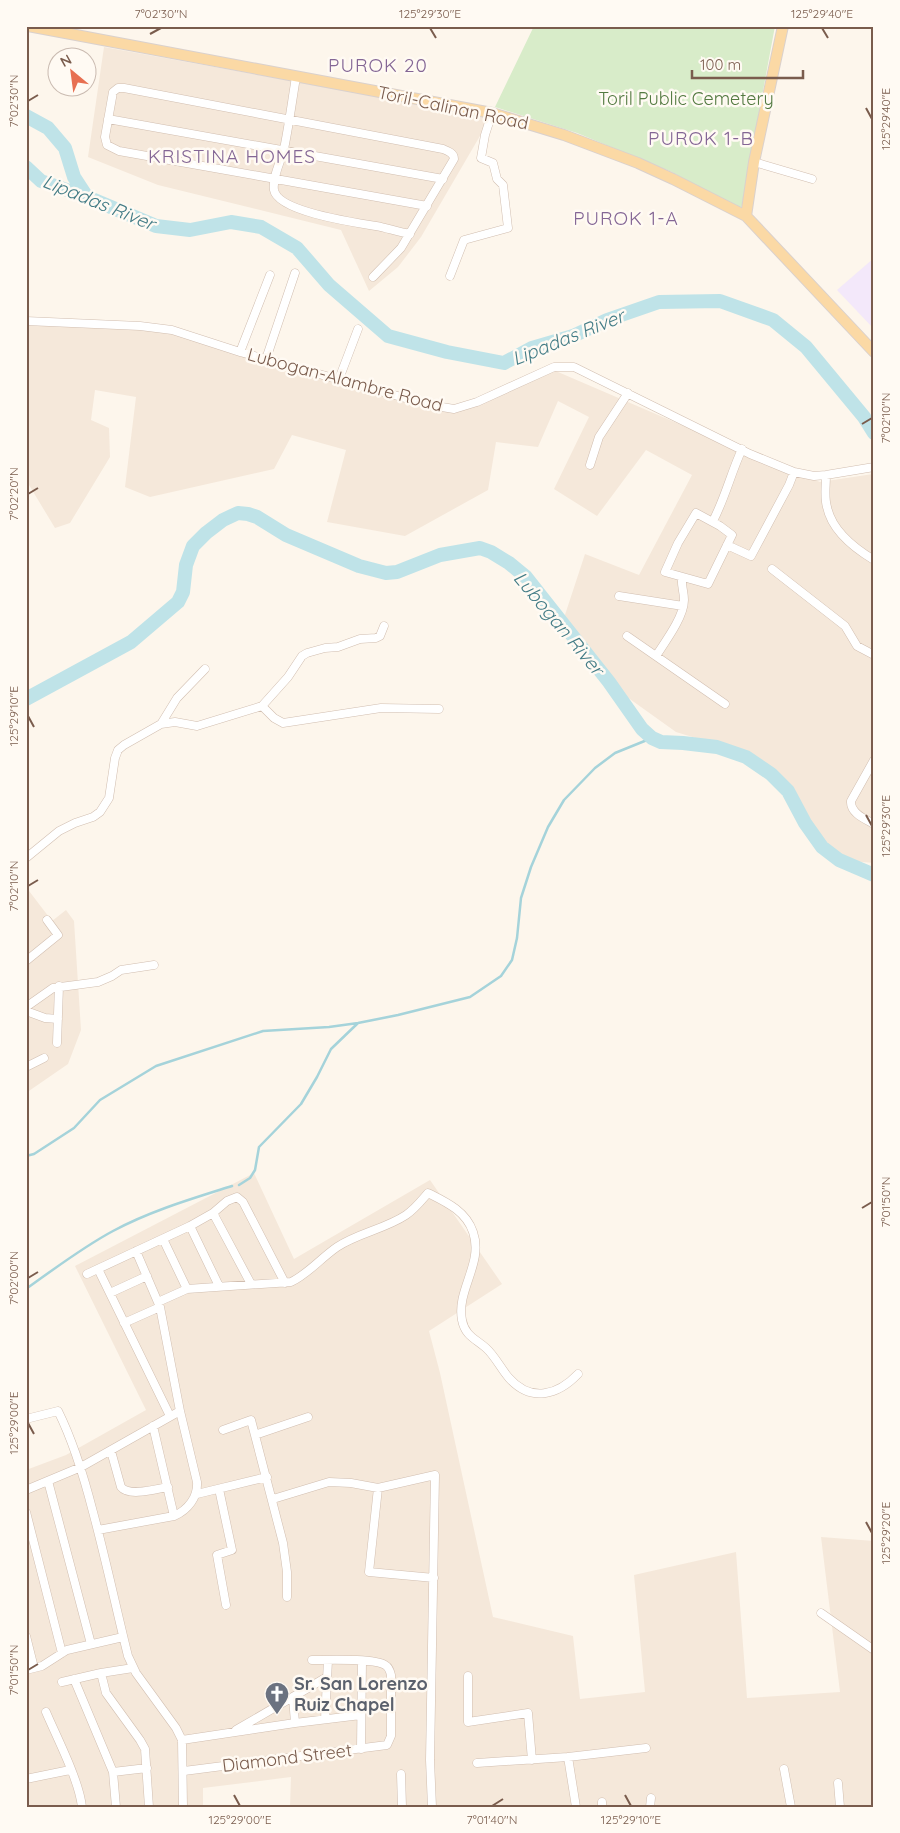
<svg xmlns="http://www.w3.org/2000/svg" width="900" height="1833" viewBox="0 0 900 1833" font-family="Quicksand,sans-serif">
<rect width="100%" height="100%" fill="#fdf6ec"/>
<path fill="#f5e8da" d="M 104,47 L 491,117 L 421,237 L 398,267 L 369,291 L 341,230 L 158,185 L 88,157 Z
M 26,320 L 173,332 L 451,411 L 551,369 L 749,454 L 820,482 L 873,474 L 874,863 L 839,860 L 758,757 L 676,732 L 599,677 L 561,627 L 585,554 L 639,575 L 692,475 L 646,450 L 597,516 L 554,489 L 589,417 L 558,401 L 538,447 L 496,442 L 488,490 L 405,536 L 327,522 L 346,450 L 292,435 L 274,469 L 150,497 L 125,487 L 136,397 L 95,390 L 91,420 L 109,428 L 110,457 L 70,523 L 55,528 L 26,480 Z
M 26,887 L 52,921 L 66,910 L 74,921 L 81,1030 L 68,1064 L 26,1093 Z
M 254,1173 L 294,1259 L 430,1180 L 502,1284 L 429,1331 L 440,1373 L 493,1617 L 573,1636 L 580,1699 L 645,1692 L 634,1575 L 736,1552 L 747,1698 L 840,1692 L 821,1537 L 874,1541 L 874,1807 L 290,1807 L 291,1777 L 203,1788 L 203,1807 L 26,1807 L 26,1470 L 66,1455 L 146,1410 L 75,1266 Z"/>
<path fill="#f3e8fa" d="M 874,258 L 874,329 L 837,290 Z"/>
<path fill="#d8ecc9" d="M 534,26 L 775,26 L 741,210 L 672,172 L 577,133 L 495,107 Z"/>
<path fill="#bfe3e8" stroke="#a5d3da" d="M 839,860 L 874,870 L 874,882 Z"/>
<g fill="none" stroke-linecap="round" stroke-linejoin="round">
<path stroke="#a5d3da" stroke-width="2.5" d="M 26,1156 L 34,1154 L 74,1128 L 100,1100 L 156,1066 L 263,1031 L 329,1027 L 358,1023 L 398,1015 L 470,997 L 501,976 L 512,960 L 517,938 L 521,898 L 531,867 L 548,827 L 564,800 L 595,768 L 615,753 L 652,738
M 239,1185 L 250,1178 L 255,1170 L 259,1147 L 301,1104 L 317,1077 L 331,1049 L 358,1023
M 26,1289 C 54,1269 83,1247 113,1231 C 150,1211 191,1199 232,1186"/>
<path stroke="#bfe3e8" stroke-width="14" d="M 26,116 L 48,128 L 65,148 L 74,177 L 87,197
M 26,167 L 41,181 L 87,197 L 156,226 L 190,230 L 231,222 L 261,227 L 297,248 L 329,285 L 388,336 L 447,352 L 504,363 L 532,348 L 573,336 L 607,320 L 659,302 L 720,301 L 773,320 L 806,347 L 864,417 L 874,433
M 26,699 L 131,642 L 178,602 L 183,592 L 186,565 L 193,546 L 206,533 L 223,520 L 238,513 L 248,514 L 257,517 L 286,535 L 359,566 L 386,573 L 397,572 L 440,555 L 480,548 L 491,552 L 509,563 L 526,577 L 609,682 L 642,729 L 652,738 L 661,742 L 683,743 L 717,747 L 746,757 L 771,774 L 788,791 L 805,823 L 822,847 L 839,860 L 874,875"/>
<defs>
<path id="minor" d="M 296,77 C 292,101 289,125 284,149 C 281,161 272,177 274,190 C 278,212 358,223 376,226 C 387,228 398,232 410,234
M 108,119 L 443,179
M 754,162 L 812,179
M 450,276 L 464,240 L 508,228 L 503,185 L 497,179 L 493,163 L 481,158 L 485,135 L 492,113
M 373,277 L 401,248 L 454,159 C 454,153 448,151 443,149 L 124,88 L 118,88 L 113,92 L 105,137 L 107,145 L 119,151 L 427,206
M 26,321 L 140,326 L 172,330 L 240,352 L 430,405 L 454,409 L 477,402 L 554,367 L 574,367 L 750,454 L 794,472 L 814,476 L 826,475 L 874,467
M 240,352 L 270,275
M 266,359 L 295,273
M 339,379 L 358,329
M 590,465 L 599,437 L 628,393
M 826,475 C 826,486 824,497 827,507 C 832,531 854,548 874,560
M 696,513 L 720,526 L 732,535 L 708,584 L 665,572 L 678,543 Z
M 713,521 C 725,498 731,473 742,449
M 727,545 L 751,556 L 789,485 L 794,472
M 772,569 L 845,626 L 857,646 L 874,655
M 619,596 L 683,606
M 627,636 L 725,704
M 656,656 C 665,642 684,617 684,600 C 684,591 681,586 682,577
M 262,706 L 274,718 L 283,723 L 381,708 L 439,709
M 161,724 L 177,698 L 205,669
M 874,760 L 851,801 C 850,813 865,819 874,824
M 26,858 L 59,831 L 75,823 L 93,817 L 100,812 L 109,798 L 115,758 L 118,750 L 124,745 L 161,724 L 175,722 L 197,726 L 262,706 L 288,677 L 302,656 L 307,653 L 325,648 L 338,647 L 360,639 L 376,638 L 380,636 L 384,626
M 26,961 L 58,935 L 47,920
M 26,1007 L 53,988 L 98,982 L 112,976 L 121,970 L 154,965
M 26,1011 L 45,1018 L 58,1019
M 57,1043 L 59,986
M 26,1067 L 44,1058
M 213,1213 L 251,1284
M 190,1226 L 219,1286
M 163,1239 L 187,1289
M 98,1269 L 170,1416
M 87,1274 L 190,1226 L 213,1213 L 227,1201 L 237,1197 L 243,1202 L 285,1283
M 110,1293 L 147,1276
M 158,1302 L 187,1289 L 291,1282 C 308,1274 321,1258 337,1247 C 358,1233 385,1229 406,1215 C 415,1209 421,1201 428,1193 C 446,1202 466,1211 473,1232 C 484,1263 456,1290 462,1320 C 465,1336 476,1339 486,1348 C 495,1356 501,1369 509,1378 C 531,1403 558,1395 578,1374
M 124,1323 L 160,1307
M 26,1419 L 58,1411 C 74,1443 84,1477 93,1512 C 106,1560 116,1608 128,1656 L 136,1673 L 176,1728 L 182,1740 L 183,1807
M 153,1426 L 174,1516
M 223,1430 L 251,1420 L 283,1543 L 287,1572 L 287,1597
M 255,1435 L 308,1417
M 111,1451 L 121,1487 C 129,1497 156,1489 168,1487
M 48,1481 L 91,1644
M 378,1488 L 369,1572 L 434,1578
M 219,1489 L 232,1550 L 217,1555 L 226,1605
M 26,1490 L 81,1467 L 180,1411
M 197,1494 L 267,1477
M 273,1499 L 329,1482 L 351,1483 L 378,1488 L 435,1475 L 430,1760 L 432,1807
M 26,1512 L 62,1653
M 98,1530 L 174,1516 C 188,1510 198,1497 197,1482 L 180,1411 L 160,1307 L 136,1251
M 821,1613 L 874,1650
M 26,1636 L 34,1668
M 26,1670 L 42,1666 L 67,1650 L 123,1637
M 101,1673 L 106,1693 L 140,1740 L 145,1749 L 149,1807
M 468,1676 L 468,1722 L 528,1713 L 532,1760
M 74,1679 L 113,1772 L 116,1807
M 62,1682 L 101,1673 L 133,1668
M 293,1697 L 295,1723
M 46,1712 C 57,1738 79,1780 82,1807
M 325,1719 L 328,1660
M 236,1730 L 327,1677
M 182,1740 L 295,1723 L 361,1715
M 361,1749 L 362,1661
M 568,1757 L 576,1807
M 477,1763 L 568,1757 L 646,1748
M 784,1769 L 791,1807
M 184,1771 L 387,1745 L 391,1736 L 391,1675 C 390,1671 389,1667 385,1665 C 374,1658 327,1660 312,1660
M 113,1772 L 147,1768
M 401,1774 L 402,1807
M 26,1779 L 70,1770
M 838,1783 L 840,1807
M 602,1802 L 602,1807
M 650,1807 L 651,1798"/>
<path id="major" d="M 28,26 L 492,113 L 564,135 L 638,163 L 673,179 L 746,216 L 874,352
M 746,216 L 754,162 L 783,26"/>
</defs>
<use href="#minor" stroke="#d1beb0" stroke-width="9"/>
<use href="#major" stroke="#dad1cd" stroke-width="12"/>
<use href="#minor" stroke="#fff" stroke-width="8"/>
<use href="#major" stroke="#fbd9a5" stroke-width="10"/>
</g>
<path fill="none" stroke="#7a5c4d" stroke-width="2" d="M 430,28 L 436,38M 822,28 L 828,38M 150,34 L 161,28M 28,101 L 38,95M 866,108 L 872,119M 862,424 L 872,418M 28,494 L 38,488M 28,716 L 34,727M 866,815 L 872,826M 28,886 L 38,880M 862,1208 L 872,1202M 28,1278 L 38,1272M 28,1423 L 34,1434M 866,1522 L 872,1533M 28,1670 L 38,1664M 234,1795 L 240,1806M 625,1795 L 631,1806M 492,1806 L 503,1799"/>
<defs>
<symbol id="church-pin" viewBox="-11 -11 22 30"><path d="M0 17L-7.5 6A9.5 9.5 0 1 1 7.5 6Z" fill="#6b7280" stroke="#fffaf3"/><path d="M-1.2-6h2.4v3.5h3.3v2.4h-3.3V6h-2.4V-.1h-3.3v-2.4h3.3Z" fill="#fff"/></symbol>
</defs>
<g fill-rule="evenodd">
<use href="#church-pin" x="263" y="1680" width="28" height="38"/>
</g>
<g text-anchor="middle" stroke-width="5" stroke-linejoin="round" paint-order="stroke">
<g font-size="18" fill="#537a41" stroke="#fffaf3">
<text x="686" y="105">Toril Public Cemetery</text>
</g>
<g font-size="18" fill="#7a5c4d" stroke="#fffaf3">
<text transform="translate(453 108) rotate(12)" y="6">Toril-Calinan Road</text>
<text transform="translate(345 380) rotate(15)" y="6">Lubogan-Alambre Road</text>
<text transform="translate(287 1758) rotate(-7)" y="6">Diamond Street</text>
</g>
<g font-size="18" font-weight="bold" fill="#5b616d" stroke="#fffaf3" text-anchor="start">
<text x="294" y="1690">Sr. San Lorenzo<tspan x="294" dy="21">Ruiz Chapel</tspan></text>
</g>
<g font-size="19" letter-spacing="1" fill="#846695" stroke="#fffaf3">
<text x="378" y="72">PUROK 20</text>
<text x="701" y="145">PUROK 1-B</text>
<text x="232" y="163">KRISTINA HOMES</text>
<text x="626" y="225">PUROK 1-A</text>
</g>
<g font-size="19" font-style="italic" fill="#437c86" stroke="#fffaf3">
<text transform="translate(99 202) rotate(22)" y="7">Lipadas River</text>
<text transform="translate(568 337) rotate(-22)" y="7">Lipadas River</text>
<text transform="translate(559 623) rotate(50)" y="7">Lubogan River</text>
</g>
</g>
<rect width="900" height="1833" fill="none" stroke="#fffaf3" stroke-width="55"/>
<g transform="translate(72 72) rotate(331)"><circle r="24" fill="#fffaf3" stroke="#cabbb1"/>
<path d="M0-4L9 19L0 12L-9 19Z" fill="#e76f51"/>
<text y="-8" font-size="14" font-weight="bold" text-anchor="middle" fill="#7a5c4d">N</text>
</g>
<path d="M692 70v8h111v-8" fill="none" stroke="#7a5c4d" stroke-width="2.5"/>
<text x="700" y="70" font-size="15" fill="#7a5c4d" stroke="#fffaf3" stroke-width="4" paint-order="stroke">100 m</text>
<rect x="28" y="28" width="844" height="1778" fill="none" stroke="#7a5c4d" stroke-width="2"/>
<g font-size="12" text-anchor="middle" fill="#7a5c4d">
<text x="161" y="18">7°02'30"N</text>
<text x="430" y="18">125°29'30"E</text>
<text x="822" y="18">125°29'40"E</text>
<text transform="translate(14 101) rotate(-90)" y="4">7°02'30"N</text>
<text transform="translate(886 119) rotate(-90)" y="4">125°29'40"E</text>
<text transform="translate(886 418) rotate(-90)" y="4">7°02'10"N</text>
<text transform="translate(14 494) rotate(-90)" y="4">7°02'20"N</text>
<text transform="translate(14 716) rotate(-90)" y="4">125°29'10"E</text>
<text transform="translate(886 826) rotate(-90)" y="4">125°29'30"E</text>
<text transform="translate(14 886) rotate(-90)" y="4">7°02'10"N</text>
<text transform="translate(886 1202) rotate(-90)" y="4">7°01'50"N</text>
<text transform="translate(14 1278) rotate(-90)" y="4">7°02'00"N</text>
<text transform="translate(14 1423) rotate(-90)" y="4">125°29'00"E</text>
<text transform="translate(886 1533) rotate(-90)" y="4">125°29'20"E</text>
<text transform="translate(14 1670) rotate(-90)" y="4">7°01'50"N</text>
<text x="240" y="1824">125°29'00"E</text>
<text x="492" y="1824">7°01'40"N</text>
<text x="631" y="1824">125°29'10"E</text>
</g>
</svg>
